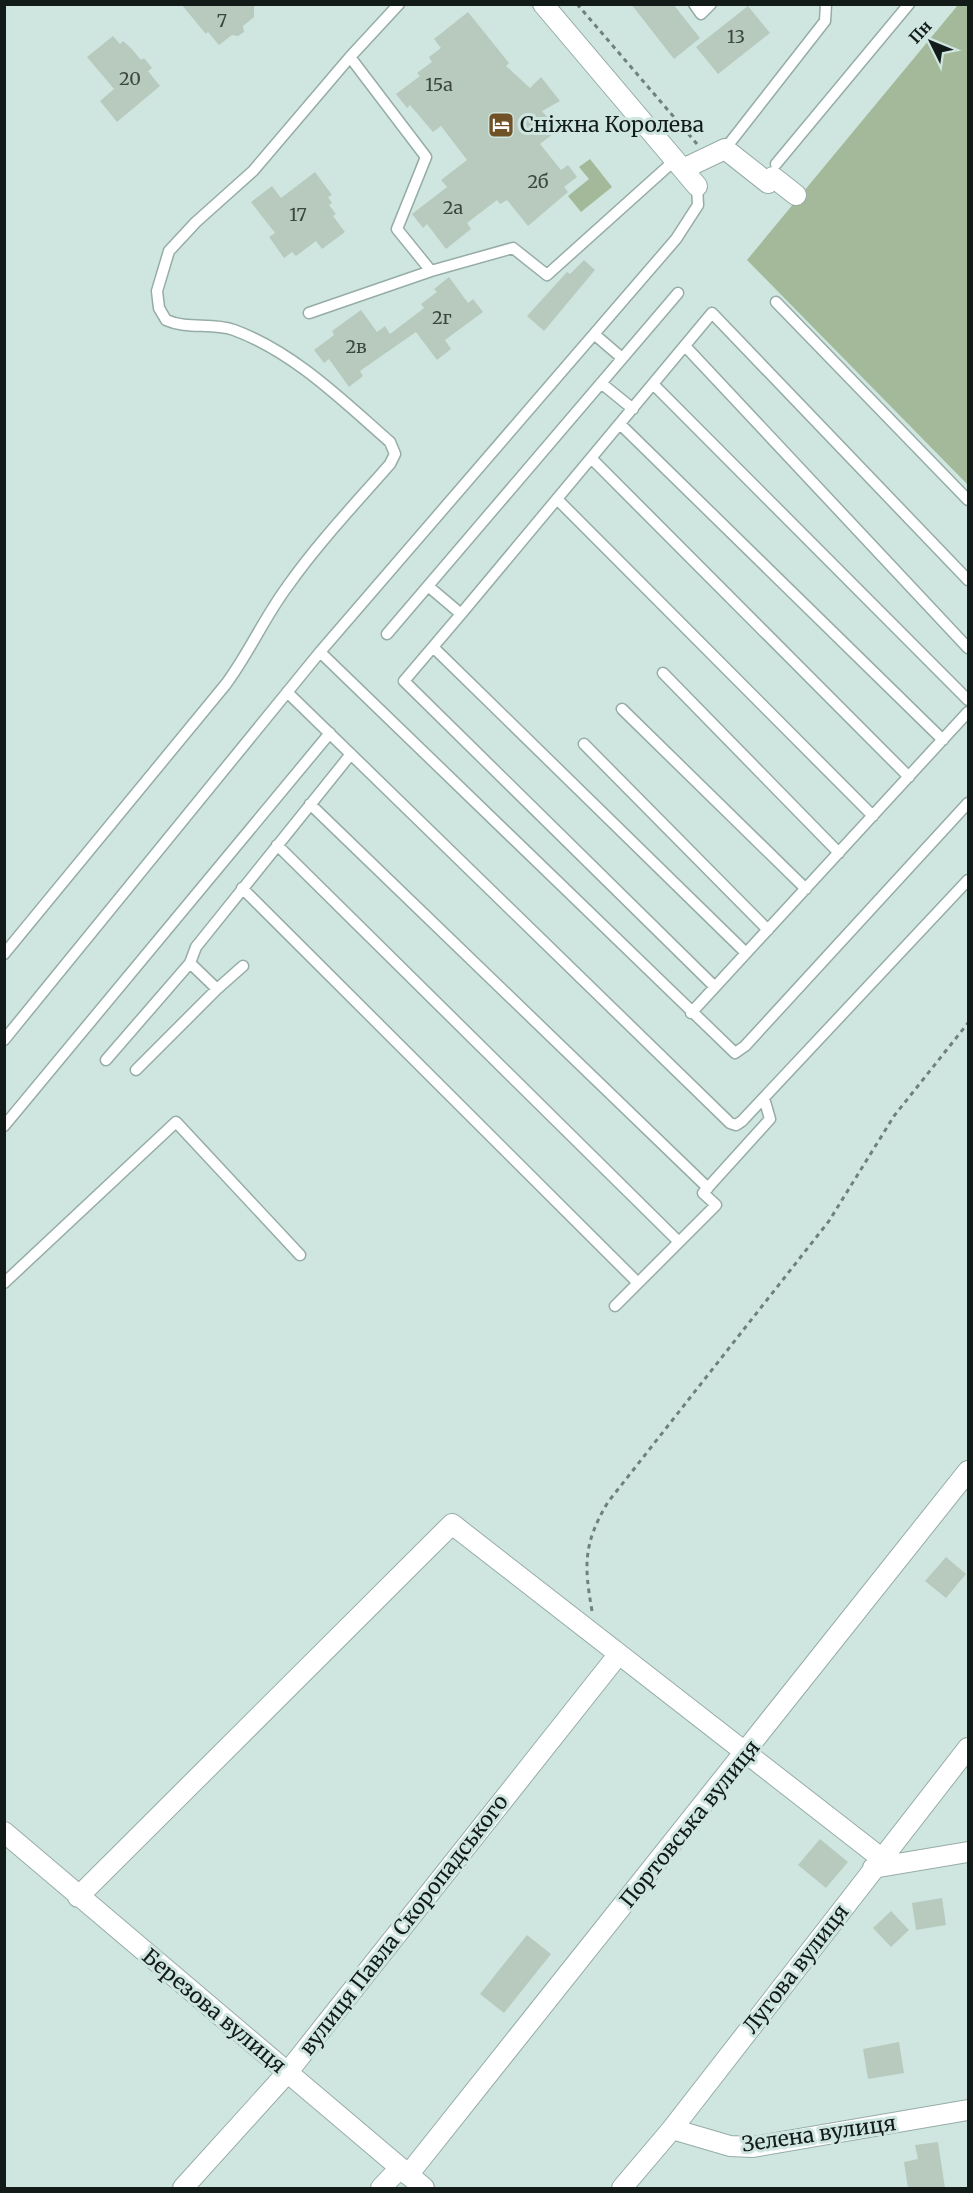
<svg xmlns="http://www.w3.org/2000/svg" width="973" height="2193" viewBox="0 0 973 2193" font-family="Merriweather,serif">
<rect width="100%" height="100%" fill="#cfe6e0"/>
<path fill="#a3b999" d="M 958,5 L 968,5 L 968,485 L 747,260 Z
M 590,159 L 612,187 L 581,212 L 568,196 L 589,179 L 579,167 Z"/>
<path fill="#b8cabe" d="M 181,4 L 254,4 L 254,17 L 243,26 L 244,32 L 238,36 L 232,35 L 219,45 L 208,32 L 206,34 Z
M 631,4 L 673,4 L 700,38 L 674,59 Z
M 748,6 L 770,33 L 718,74 L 696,47 Z
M 468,12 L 509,63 L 506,66 L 530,88 L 541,77 L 560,101 L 542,111 L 558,130 L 540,144 L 561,170 L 568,165 L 577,177 L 564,187 L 568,192 L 528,226 L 507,200 L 500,204 L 497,200 L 467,223 L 471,229 L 446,249 L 427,224 L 423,228 L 412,214 L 447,187 L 441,180 L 467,160 L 441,126 L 433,132 L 410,105 L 407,108 L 396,94 L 420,76 L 417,73 L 432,62 L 429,57 L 441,48 L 434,39 Z
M 113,36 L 120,44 L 123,41 L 131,48 L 141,60 L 144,58 L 152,68 L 148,71 L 160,86 L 117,122 L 100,101 L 114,89 L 87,57 Z
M 315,172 L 332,195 L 328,197 L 332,203 L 329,205 L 336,214 L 333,216 L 345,232 L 322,249 L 316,241 L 296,256 L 292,252 L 284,258 L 269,237 L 275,233 L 251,202 L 272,186 L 281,198 Z
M 584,260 L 595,270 L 544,331 L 527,316 L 567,272 L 570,274 Z
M 449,277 L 468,303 L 473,299 L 483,312 L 445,340 L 451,349 L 437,360 L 416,332 L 360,371 L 363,376 L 349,387 L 329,359 L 324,363 L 314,350 L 334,335 L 332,331 L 361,310 L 377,332 L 385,326 L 390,334 L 424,308 L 421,304 L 437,292 L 434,289 Z
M 946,1557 L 966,1574 L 946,1598 L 925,1581 Z
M 820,1839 L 848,1862 L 826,1888 L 798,1865 Z
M 942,1898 L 946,1925 L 916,1930 L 912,1903 Z
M 891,1911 L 909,1930 L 891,1947 L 873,1928 Z
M 527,1935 L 551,1954 L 504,2013 L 480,1994 Z
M 899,2042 L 904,2073 L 868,2079 L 863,2049 Z
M 938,2142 L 945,2188 L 908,2188 L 904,2162 L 918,2159 L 915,2145 Z"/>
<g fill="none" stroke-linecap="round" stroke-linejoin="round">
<defs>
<path id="service" d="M 694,4 L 701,14 L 711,4
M 350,57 L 426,157 L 397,229 L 431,271
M 725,149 L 825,21 L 826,4
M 776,164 L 909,4
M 776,302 L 968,500
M 309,313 L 431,271 L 513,248 L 547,275 L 675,160
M 594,334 L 622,358
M 685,346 L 968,648
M 601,383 L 633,409
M 653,384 L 968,700
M 620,424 L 943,740
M 591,458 L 909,777
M 557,499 L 873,816
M 428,586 L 461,614 L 404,681 L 715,987
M 461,614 L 712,313 L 968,580
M 387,634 L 678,293
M 433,647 L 746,953
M 320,652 L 735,1053 L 745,1046 L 968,803
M 663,673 L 839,853
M 287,692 L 730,1123 L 736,1125 L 742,1121 L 968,880
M 622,709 L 806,889
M 584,744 L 768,930
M 310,804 L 708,1188
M 277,845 L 679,1242
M 242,888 L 638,1283
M 4,954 L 226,684 C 249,653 264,618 287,587 C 318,543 355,504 390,464 L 395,454 L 390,442 C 343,401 294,352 234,330 C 211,322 188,330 166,320 L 159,308 L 157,291 L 169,251 L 196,222 L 253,171 L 350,57 L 399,4
M 243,966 L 217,989 L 190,963 L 196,947 L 351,754
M 691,1013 L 968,712
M 4,1040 L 320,652 L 676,239 L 698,205 L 697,186
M 106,1060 L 190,963
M 136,1070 L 217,989
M 4,1126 L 330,733
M 4,1283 L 176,1122 L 300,1255
M 615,1306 L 716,1205 L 703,1193 L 770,1119 L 764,1098"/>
<path id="minor" d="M 543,4 L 697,186
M 683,169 L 725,149 L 768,183 L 773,177 L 796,195
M 4,1832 L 424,2188
M 873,1868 L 968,1852
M 78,1897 L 452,1524 L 881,1858
M 672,2129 L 730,2146 L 753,2147 L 968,2110
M 408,2175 L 968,1471
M 183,2188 L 287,2073 L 618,1655
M 381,2188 L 400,2168
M 622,2188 L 672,2129 L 968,1748"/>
</defs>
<use href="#service" stroke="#96aca7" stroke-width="13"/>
<use href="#minor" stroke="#96aca7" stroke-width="22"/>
<path stroke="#71807c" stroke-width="3" stroke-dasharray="4.5 4.5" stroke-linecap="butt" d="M 577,4 L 697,144
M 592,1611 C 584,1565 583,1544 608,1502 L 829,1221 L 894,1116 L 968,1023"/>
<use href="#service" stroke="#fff" stroke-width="10"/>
<use href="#minor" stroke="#fff" stroke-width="20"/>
</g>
<defs>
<symbol id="hotel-square" viewBox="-11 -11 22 22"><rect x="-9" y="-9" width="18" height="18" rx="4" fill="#715227" stroke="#cfe6e0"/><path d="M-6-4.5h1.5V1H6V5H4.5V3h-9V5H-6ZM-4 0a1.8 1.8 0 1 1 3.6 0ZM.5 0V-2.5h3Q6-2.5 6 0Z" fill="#fff"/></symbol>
</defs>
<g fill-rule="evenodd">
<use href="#hotel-square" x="486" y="110" width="30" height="30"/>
</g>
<g text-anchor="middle" stroke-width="6" stroke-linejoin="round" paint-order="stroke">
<g font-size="18" fill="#3c4742">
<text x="222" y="27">7</text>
<text x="736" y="43">13</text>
<text x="130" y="85">20</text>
<text x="439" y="91">15а</text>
<text x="538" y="188">2б</text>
<text x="453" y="214">2а</text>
<text x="298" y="221">17</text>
<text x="442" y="324">2г</text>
<text x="356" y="353">2в</text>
</g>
<g font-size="21" fill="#131b19" stroke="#cfe6e0" text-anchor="start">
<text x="520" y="132">Сніжна Королева</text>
</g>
<g font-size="21" fill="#131b19" stroke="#cfe6e0">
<text transform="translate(690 1824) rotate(-51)" y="7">Портовська вулиця</text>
<text transform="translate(404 1925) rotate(-52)" y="7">вулиця Павла Скоропадського</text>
<text transform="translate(796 1969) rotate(-52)" y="7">Лугова вулиця</text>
<text transform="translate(214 2011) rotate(40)" y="7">Березова вулиця</text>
<text transform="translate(819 2134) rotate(-8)" y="7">Зелена вулиця</text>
</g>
</g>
<rect width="973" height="2193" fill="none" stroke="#131b19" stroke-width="12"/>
<g transform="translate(931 42) rotate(313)" stroke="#cfe6e0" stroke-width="4.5" paint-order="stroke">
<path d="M0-4.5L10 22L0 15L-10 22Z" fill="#131b19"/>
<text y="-9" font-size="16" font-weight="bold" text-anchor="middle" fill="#131b19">Пн</text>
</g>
</svg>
